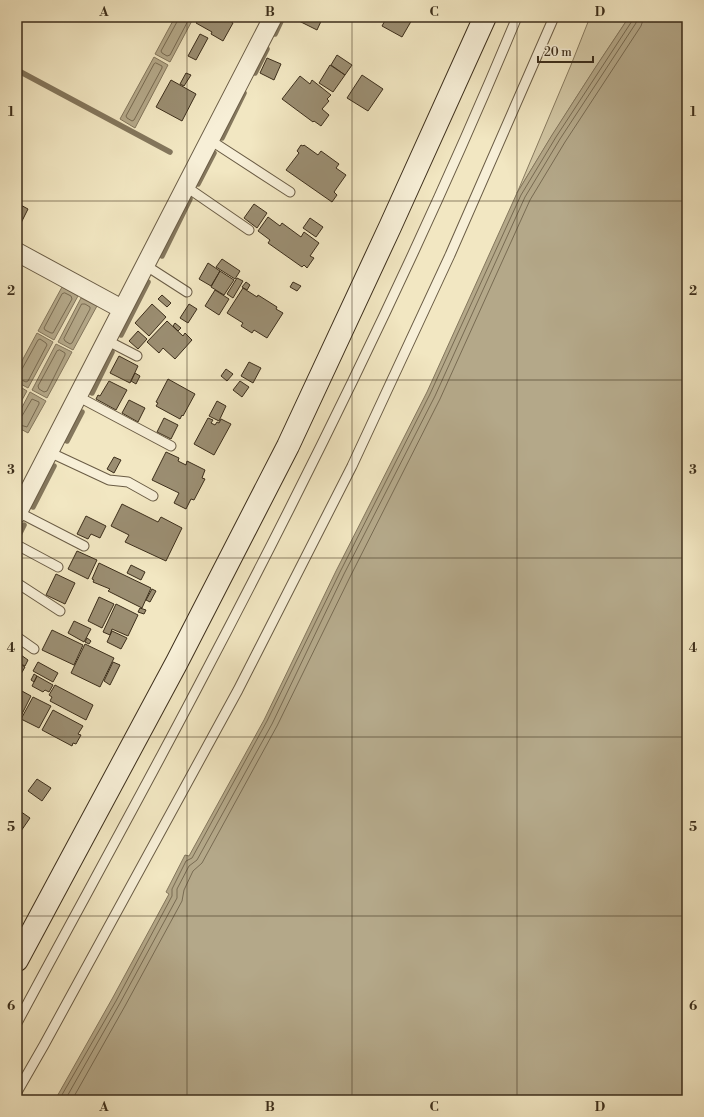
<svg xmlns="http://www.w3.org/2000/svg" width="704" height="1117" viewBox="0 0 704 1117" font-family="'Libre Bodoni',serif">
<rect width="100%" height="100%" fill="#f2e7c2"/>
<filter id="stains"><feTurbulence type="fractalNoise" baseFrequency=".005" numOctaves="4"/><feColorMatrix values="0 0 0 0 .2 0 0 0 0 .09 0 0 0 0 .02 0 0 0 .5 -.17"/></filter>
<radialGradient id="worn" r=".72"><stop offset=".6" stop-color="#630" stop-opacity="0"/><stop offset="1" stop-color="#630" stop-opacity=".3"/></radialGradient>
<path fill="#d3c8a6" stroke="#887b60" d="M 590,17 L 629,17 C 590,75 553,133 517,193 L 571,65 Z"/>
<path fill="#b4a889" stroke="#84775d" d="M 175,17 L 194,17 L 170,62 L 155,54 Z
M 629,17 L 687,17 L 687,1100 L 55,1100 L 112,999 L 169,894 L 166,892 L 185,855 L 189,856 L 264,720 L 336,571 L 427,392 L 517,193 L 552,135 L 595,68 Z
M 154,57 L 168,65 L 135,128 L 120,119 Z
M 62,287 L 78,296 L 54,340 L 38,331 Z
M 81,298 L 97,306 L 73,350 L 58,342 Z
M 37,333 L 53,342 L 28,388 L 17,382 L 17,370 Z
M 56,344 L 72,352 L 47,398 L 32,390 Z
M 17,385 L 27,391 L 17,409 Z
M 30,392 L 46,401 L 28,433 L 17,427 L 17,417 Z"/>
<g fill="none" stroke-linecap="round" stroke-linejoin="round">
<path stroke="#786b52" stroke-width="1" d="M 178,17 L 178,20 L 161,51 L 162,53 L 167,56 L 170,55 L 190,17
M 156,63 L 162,66 L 162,68 L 134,120 L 132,121 L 127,118 L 126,116 L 154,64 Z
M 65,293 L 71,296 L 72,299 L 53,333 L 51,333 L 45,330 L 44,328 L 62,294 Z
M 82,304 L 85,304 L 90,307 L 90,309 L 72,343 L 70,344 L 65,341 L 64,339 Z
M 60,350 L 65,353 L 65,355 L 47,391 L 44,392 L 39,389 L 38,386 L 57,351 Z
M 17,371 L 22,369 L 38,340 L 40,339 L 46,343 L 47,345 L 28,381 L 26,382 L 17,378
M 17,418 L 22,416 L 32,399 L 39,402 L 39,404 L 27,427 L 17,424
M 59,1100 L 116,1001 L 172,896 L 172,889 L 186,861 L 192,858 L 267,721 L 340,572 L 430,394 L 521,195 L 556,137 L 632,21 L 632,17
M 65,1100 L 120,1003 L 177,898 L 177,889 L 189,866 L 197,860 L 272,724 L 344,574 L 435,396 L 525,197 L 560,139 L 636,23 L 637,17
M 72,1100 L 125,1006 L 182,901 L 184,890 L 193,871 L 202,863 L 277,726 L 350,577 L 440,399 L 530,200 L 565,142 L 641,26 L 644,17"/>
<path stroke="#84775d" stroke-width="5.5" d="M 275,34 L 283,17
M 17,70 L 170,152
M 255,73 L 267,49
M 222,138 L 244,93
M 198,184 L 214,153
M 162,256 L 190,199
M 121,335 L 148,282
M 92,393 L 112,352
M 17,434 L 18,435
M 67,441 L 82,412
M 33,507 L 54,466
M 18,537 L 24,525"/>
</g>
<path fill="#9b8e72" stroke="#3c2e1b" d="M 200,17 L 224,17 L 233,23 L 223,41 L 211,34 L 212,32 L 196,23 Z
M 291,17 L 323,17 L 317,30 Z
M 387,17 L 412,17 L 413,18 L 402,37 L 382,26 Z
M 200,34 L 208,38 L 196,60 L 188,56 Z
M 337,55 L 352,65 L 345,75 L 331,65 Z
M 267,58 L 281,64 L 274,80 L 260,73 Z
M 330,65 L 345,75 L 333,92 L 319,83 Z
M 186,73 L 191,75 L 184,86 L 180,84 Z
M 362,75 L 383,89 L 368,111 L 347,98 Z
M 300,76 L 310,84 L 312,80 L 331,95 L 327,99 L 329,101 L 322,109 L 329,115 L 321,126 L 314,121 L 313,122 L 282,99 Z
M 171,80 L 196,94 L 182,121 L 156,107 Z
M 301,145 L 303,146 L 304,145 L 318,155 L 321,151 L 339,164 L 336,168 L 346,175 L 334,192 L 337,195 L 332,202 L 286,170 L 299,153 L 297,151 Z
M 17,203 L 28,209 L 20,225 L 17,223 Z
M 254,204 L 267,213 L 257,228 L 244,218 Z
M 268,217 L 280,226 L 282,223 L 301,237 L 304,232 L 319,243 L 310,256 L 314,258 L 307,268 L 304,265 L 302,267 L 268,243 L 270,240 L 258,231 Z
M 310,218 L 323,227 L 316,237 L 303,228 Z
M 222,259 L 240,271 L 235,279 L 216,267 Z
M 208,263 L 220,271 L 211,286 L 199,279 Z
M 220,271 L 234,280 L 224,295 L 211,287 Z
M 237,278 L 243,281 L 233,298 L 227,294 Z
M 246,282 L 250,285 L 247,290 L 242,287 Z
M 293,282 L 301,286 L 297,291 L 290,287 Z
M 243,288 L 257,297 L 258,295 L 277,307 L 276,309 L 283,313 L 267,338 L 254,330 L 252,333 L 241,326 L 243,323 L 227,313 Z
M 215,290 L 229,299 L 219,315 L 205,306 Z
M 162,295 L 171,303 L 167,307 L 158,299 Z
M 152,304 L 166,317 L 149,336 L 135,323 Z
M 189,304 L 197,309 L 188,323 L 180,318 Z
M 167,321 L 183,336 L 185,333 L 192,340 L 175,359 L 163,348 L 159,353 L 147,342 Z
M 175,323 L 181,328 L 178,331 L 173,326 Z
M 138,331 L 147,339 L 138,349 L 129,341 Z
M 119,356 L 138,366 L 130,383 L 110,373 Z
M 249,362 L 261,368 L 253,383 L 241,376 Z
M 226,369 L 233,374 L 227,381 L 221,376 Z
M 135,373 L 140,376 L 136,384 L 131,381 Z
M 168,379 L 195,394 L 183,416 L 182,415 L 180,419 L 156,406 L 158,403 L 156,402 Z
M 109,381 L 127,390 L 116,410 L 96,399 L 98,395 L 100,396 Z
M 240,381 L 249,387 L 242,397 L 233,390 Z
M 129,400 L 145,408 L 138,422 L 122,413 Z
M 217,401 L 226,406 L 219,421 L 209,416 Z
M 164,418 L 178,425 L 171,439 L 157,432 Z
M 208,418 L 213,420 L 211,423 L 215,425 L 217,422 L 219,423 L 221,419 L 231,424 L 214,455 L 194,444 Z
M 166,452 L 179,458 L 178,461 L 186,465 L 187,461 L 205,470 L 202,478 L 205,479 L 194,500 L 191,499 L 186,509 L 174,503 L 179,493 L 152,480 Z
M 114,457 L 121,460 L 114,473 L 107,469 Z
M 122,504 L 158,522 L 161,517 L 182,528 L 166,561 L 125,542 L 129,535 L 111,526 Z
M 86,516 L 106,526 L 100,538 L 91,534 L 88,539 L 77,534 Z
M 77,551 L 97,560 L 88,579 L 68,569 Z
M 99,563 L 151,588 L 142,608 L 108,591 L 110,589 L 93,582 L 94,580 L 92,579 Z
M 131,565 L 145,572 L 141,580 L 127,573 Z
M 56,574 L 75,583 L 65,604 L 46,595 Z
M 152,589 L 156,591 L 150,602 L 146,600 Z
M 99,597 L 114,604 L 102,628 L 88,621 Z
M 116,604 L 138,615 L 128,636 L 112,629 L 110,635 L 103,632 Z
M 140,608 L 146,610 L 144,614 L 138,612 Z
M 74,621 L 91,629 L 84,642 L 68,633 Z
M 52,630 L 83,645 L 74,665 L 42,650 Z
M 112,631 L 127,638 L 121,649 L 107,642 Z
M 87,638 L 91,641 L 89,644 L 85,642 Z
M 85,644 L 114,658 L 100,687 L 71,673 Z
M 21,655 L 28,660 L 25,666 L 17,662 Z
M 17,662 L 25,667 L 21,674 L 17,672 Z
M 38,662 L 58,673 L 53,682 L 33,671 Z
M 113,662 L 120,665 L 110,685 L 104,681 Z
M 34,674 L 37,676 L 34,682 L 31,680 Z
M 37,676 L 53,685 L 49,692 L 45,690 L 43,692 L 32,686 Z
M 55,685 L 93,705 L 86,720 L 50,701 L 52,697 L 49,695 Z
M 20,690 L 31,696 L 21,716 L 17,714 L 17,696 Z
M 33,697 L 51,706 L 39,728 L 21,719 Z
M 53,710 L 83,726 L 78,734 L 81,735 L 76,744 L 73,743 L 72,746 L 42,730 Z
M 37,779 L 51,788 L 42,801 L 28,791 Z
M 17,809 L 30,818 L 21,831 L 17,828 Z"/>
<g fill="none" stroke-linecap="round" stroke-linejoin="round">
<defs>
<path id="lane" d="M 210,140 L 290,192
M 185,186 L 249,230
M 145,265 L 187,292
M 106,340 L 137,356
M 77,396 L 171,446
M 49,452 L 109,480 L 128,482 L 153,496
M 18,512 L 84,546
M 17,545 L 58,567
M 17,583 L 60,611
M 17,637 L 34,649
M 17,1023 C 79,907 143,792 204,675 C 317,460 424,241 517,17
M 17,1092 L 44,1045 L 238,690 L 352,466 L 450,255 L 554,17"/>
<path id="street" d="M 17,252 L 122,309
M 17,514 L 273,17"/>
<path id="secondary" d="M 17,960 L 177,662 L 288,446 L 390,227 L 485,17"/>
</defs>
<use href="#lane" stroke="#6a5c45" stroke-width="11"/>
<use href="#street" stroke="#6a5c45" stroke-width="20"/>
<use href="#secondary" stroke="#3c2e1b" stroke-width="24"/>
<use href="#lane" stroke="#f7efd7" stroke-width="9"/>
<use href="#street" stroke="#f7efd7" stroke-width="18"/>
<use href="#secondary" stroke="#f7efd7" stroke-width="22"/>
</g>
<path fill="none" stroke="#3c2e1b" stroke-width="1" stroke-opacity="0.55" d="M 187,17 L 187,1100M 352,17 L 352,1100M 517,17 L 517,1100M 17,201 L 687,201M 17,380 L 687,380M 17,558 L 687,558M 17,737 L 687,737M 17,916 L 687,916"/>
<rect width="704" height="1117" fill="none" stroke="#f2e7c2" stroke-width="44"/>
<path d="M538 56v6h55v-6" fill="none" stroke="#3c2e1b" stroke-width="2"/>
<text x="544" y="56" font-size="12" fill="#3c2e1b" stroke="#f7efd7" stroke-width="3" paint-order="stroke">20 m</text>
<rect x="22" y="22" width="660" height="1073" fill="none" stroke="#3c2e1b" stroke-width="1.5"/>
<g font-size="13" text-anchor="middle" font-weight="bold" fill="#3c2e1b">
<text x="104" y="16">A</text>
<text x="270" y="16">B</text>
<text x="434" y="16">C</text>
<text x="600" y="16">D</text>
<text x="11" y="116">1</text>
<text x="693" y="116">1</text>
<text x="11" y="295">2</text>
<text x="693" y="295">2</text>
<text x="11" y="474">3</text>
<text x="693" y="474">3</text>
<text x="11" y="652">4</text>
<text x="693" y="652">4</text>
<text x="11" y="831">5</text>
<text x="693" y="831">5</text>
<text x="11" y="1010">6</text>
<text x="693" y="1010">6</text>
<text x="104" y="1111">A</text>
<text x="270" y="1111">B</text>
<text x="434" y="1111">C</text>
<text x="600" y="1111">D</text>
</g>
<rect width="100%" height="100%" filter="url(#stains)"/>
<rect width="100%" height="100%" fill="url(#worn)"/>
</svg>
